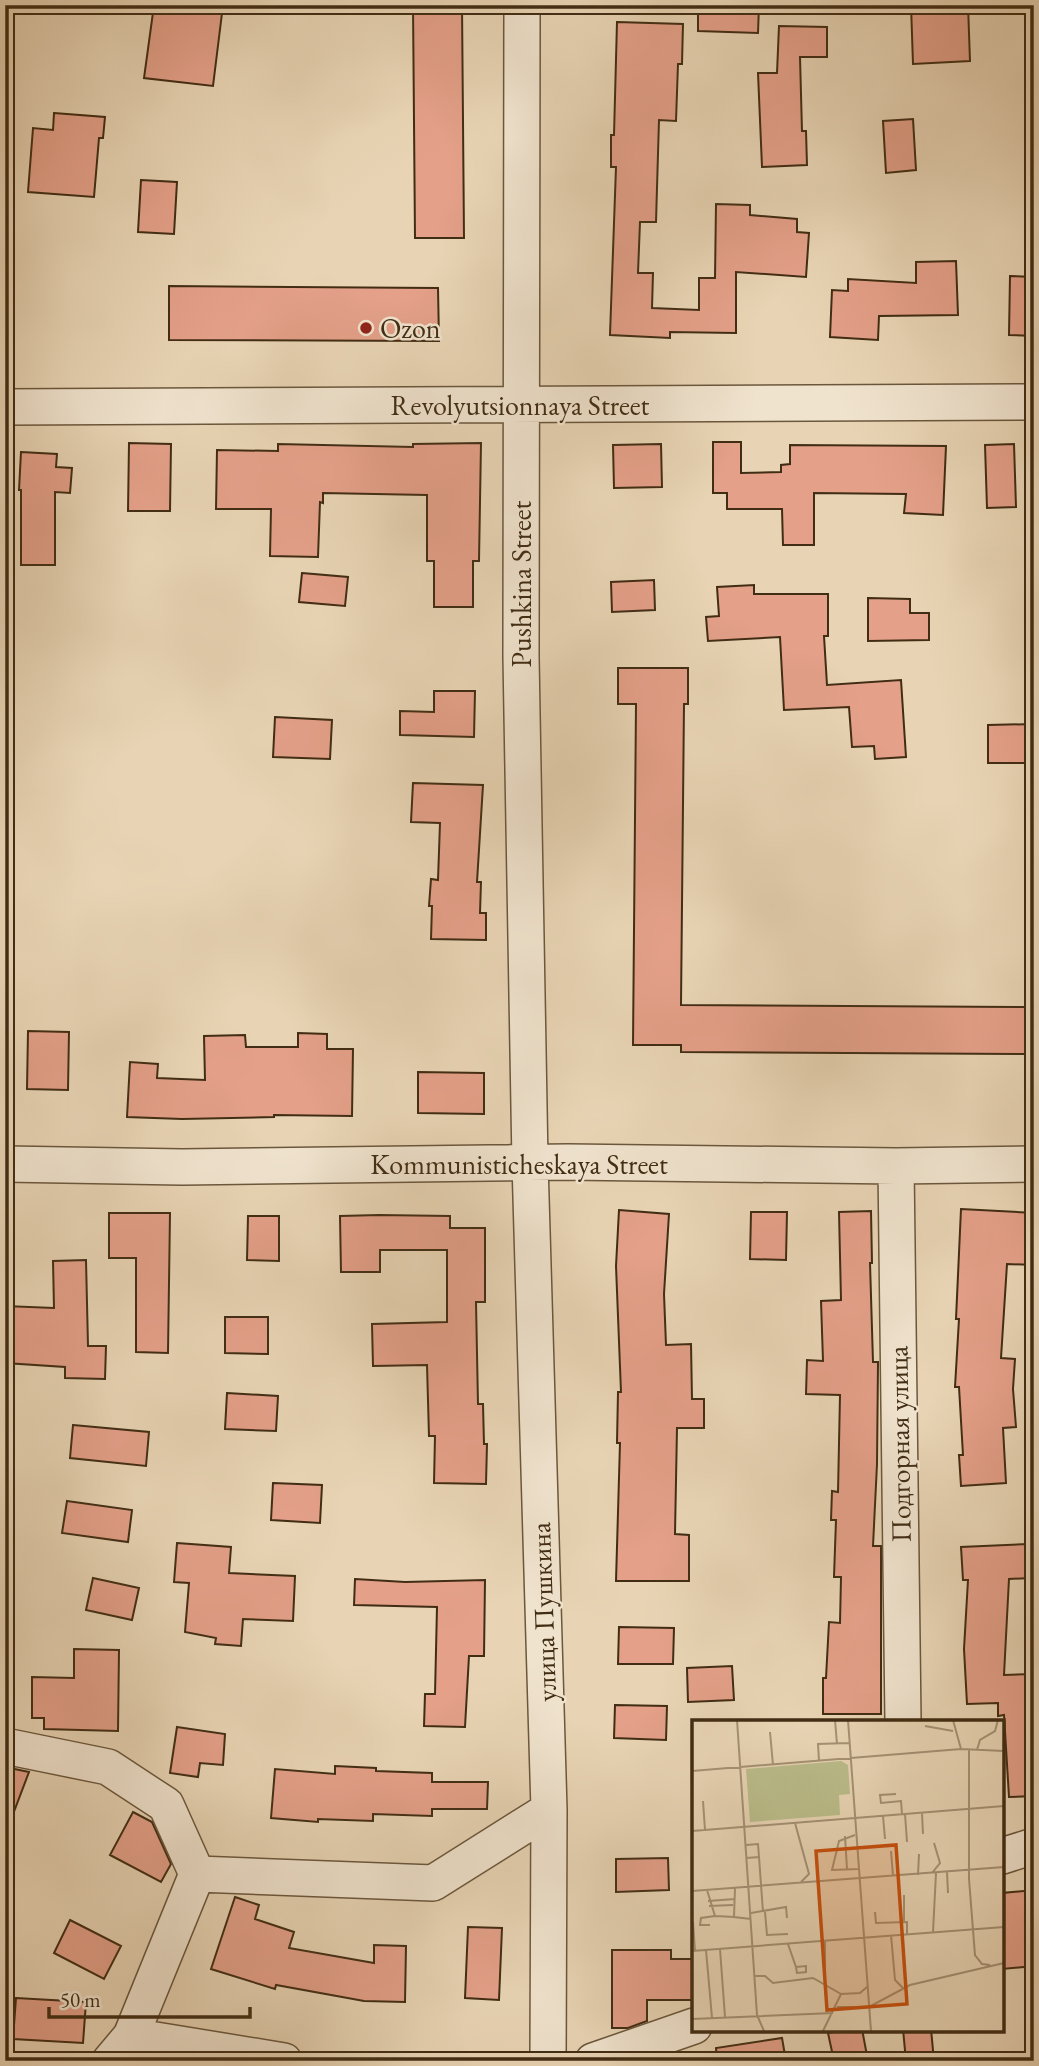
<svg xmlns="http://www.w3.org/2000/svg" width="1039" height="2066" viewBox="0 0 1039 2066" font-family="'EB Garamond',serif">
<rect width="100%" height="100%" fill="#e8d4b4"/>
<filter id="stains"><feTurbulence type="fractalNoise" baseFrequency=".00286" numOctaves="4"/><feColorMatrix values="0 0 0 0 .2 0 0 0 0 .09 0 0 0 0 .02 0 0 0 .5 -.17"/></filter>
<radialGradient id="worn" r=".72"><stop offset=".6" stop-color="#630" stop-opacity="0"/><stop offset="1" stop-color="#630" stop-opacity=".3"/></radialGradient>
<path fill="#e4a089" stroke="#412d14" stroke-width="2" d="M 154,5 L 223,5 L 213,86 L 144,78 Z
M 413,5 L 462,5 L 464,238 L 415,238 Z
M 698,5 L 759,5 L 758,33 L 698,31 Z
M 911,5 L 968,5 L 970,61 L 913,64 Z
M 617,22 L 683,24 L 682,64 L 678,64 L 676,121 L 659,120 L 656,222 L 640,222 L 638,273 L 653,273 L 652,308 L 699,310 L 699,278 L 715,278 L 716,204 L 750,205 L 750,215 L 797,219 L 797,232 L 809,233 L 806,277 L 736,272 L 736,333 L 670,332 L 670,338 L 610,335 L 616,167 L 611,167 L 611,135 L 614,135 Z
M 779,26 L 827,27 L 827,57 L 800,57 L 802,131 L 806,131 L 807,165 L 762,167 L 758,73 L 777,73 Z
M 54,113 L 105,117 L 103,138 L 99,138 L 94,197 L 28,192 L 33,128 L 53,130 Z
M 913,119 L 916,170 L 886,173 L 883,121 Z
M 141,180 L 177,182 L 174,234 L 138,232 Z
M 956,261 L 958,315 L 879,316 L 878,340 L 830,337 L 832,290 L 848,291 L 848,279 L 916,283 L 916,262 Z
M 1010,276 L 1034,277 L 1034,336 L 1009,335 Z
M 169,286 L 438,288 L 439,341 L 169,340 Z
M 713,442 L 741,442 L 741,473 L 781,472 L 781,465 L 790,464 L 790,445 L 946,446 L 943,515 L 904,513 L 906,494 L 814,493 L 814,545 L 783,545 L 782,509 L 727,509 L 727,493 L 713,493 Z
M 129,443 L 171,444 L 170,511 L 128,511 Z
M 481,443 L 479,561 L 473,561 L 473,607 L 434,607 L 434,561 L 427,561 L 427,495 L 323,493 L 323,503 L 320,502 L 318,557 L 270,556 L 271,509 L 216,509 L 217,450 L 278,451 L 278,444 L 413,447 L 413,444 Z
M 661,444 L 662,487 L 614,488 L 613,445 Z
M 1014,444 L 1016,507 L 987,508 L 985,445 Z
M 21,452 L 57,454 L 56,467 L 72,468 L 70,493 L 55,492 L 55,565 L 21,565 L 21,490 L 19,490 Z
M 302,573 L 348,577 L 345,606 L 299,602 Z
M 654,580 L 655,610 L 612,612 L 611,582 Z
M 754,585 L 754,594 L 828,594 L 828,636 L 824,636 L 827,685 L 901,680 L 906,757 L 875,759 L 874,746 L 852,747 L 849,707 L 784,710 L 780,637 L 708,641 L 706,617 L 719,616 L 717,587 Z
M 868,598 L 910,599 L 910,613 L 929,613 L 929,640 L 868,641 Z
M 618,668 L 688,668 L 688,704 L 684,704 L 681,1005 L 1034,1007 L 1034,1054 L 681,1052 L 681,1045 L 633,1045 L 636,704 L 618,704 Z
M 434,691 L 475,691 L 474,737 L 400,735 L 400,711 L 434,712 Z
M 275,717 L 332,720 L 330,759 L 273,757 Z
M 1034,724 L 1034,763 L 988,763 L 988,725 Z
M 413,783 L 483,785 L 477,882 L 481,882 L 480,913 L 486,913 L 486,940 L 431,939 L 432,906 L 429,906 L 431,879 L 438,880 L 440,823 L 411,822 Z
M 28,1031 L 69,1032 L 68,1090 L 27,1089 Z
M 298,1033 L 327,1034 L 327,1049 L 353,1049 L 352,1116 L 274,1115 L 274,1117 L 182,1119 L 127,1117 L 130,1062 L 158,1064 L 157,1078 L 205,1080 L 204,1036 L 245,1035 L 246,1047 L 298,1047 Z
M 418,1072 L 484,1073 L 484,1114 L 418,1113 Z
M 961,1209 L 1034,1213 L 1034,1265 L 1007,1264 L 1001,1358 L 1015,1359 L 1013,1389 L 1016,1427 L 1003,1428 L 1006,1483 L 961,1486 L 959,1455 L 963,1455 L 959,1387 L 955,1387 L 959,1319 L 956,1319 Z
M 619,1210 L 669,1214 L 664,1294 L 666,1345 L 691,1344 L 692,1399 L 704,1399 L 704,1428 L 677,1428 L 675,1534 L 689,1535 L 689,1581 L 616,1581 L 620,1443 L 617,1443 L 618,1392 L 621,1392 L 616,1266 Z
M 871,1211 L 872,1263 L 870,1263 L 873,1362 L 878,1362 L 877,1464 L 873,1546 L 881,1546 L 881,1714 L 823,1714 L 823,1678 L 826,1678 L 829,1622 L 840,1623 L 841,1577 L 834,1577 L 836,1520 L 831,1520 L 832,1491 L 838,1492 L 840,1395 L 806,1394 L 807,1360 L 823,1361 L 821,1301 L 841,1300 L 839,1212 Z
M 751,1212 L 787,1212 L 786,1260 L 750,1259 Z
M 109,1213 L 170,1213 L 168,1353 L 136,1352 L 136,1258 L 109,1258 Z
M 379,1215 L 450,1216 L 450,1228 L 485,1228 L 485,1302 L 476,1302 L 478,1404 L 483,1404 L 484,1444 L 487,1444 L 486,1484 L 434,1483 L 435,1436 L 429,1436 L 427,1365 L 373,1366 L 372,1324 L 447,1322 L 447,1250 L 380,1250 L 380,1272 L 341,1272 L 340,1216 Z
M 248,1216 L 279,1216 L 279,1261 L 247,1260 Z
M 86,1260 L 88,1346 L 106,1346 L 105,1379 L 65,1378 L 65,1367 L 5,1363 L 5,1306 L 54,1308 L 53,1261 Z
M 225,1317 L 268,1317 L 268,1354 L 225,1353 Z
M 227,1393 L 278,1396 L 276,1431 L 225,1429 Z
M 73,1425 L 149,1432 L 146,1466 L 70,1458 Z
M 273,1483 L 322,1485 L 320,1523 L 271,1520 Z
M 67,1501 L 132,1510 L 128,1542 L 62,1533 Z
M 177,1543 L 231,1547 L 229,1573 L 295,1576 L 293,1621 L 243,1619 L 241,1646 L 215,1644 L 216,1638 L 185,1632 L 189,1583 L 174,1582 Z
M 1028,1544 L 1030,1578 L 1009,1579 L 1004,1675 L 1034,1674 L 1034,1796 L 1009,1797 L 1004,1715 L 998,1716 L 998,1703 L 967,1704 L 964,1649 L 968,1580 L 963,1580 L 961,1547 Z
M 93,1578 L 139,1588 L 132,1620 L 86,1610 Z
M 355,1579 L 405,1582 L 485,1580 L 484,1656 L 469,1656 L 465,1727 L 424,1726 L 425,1694 L 435,1694 L 437,1607 L 354,1605 Z
M 619,1627 L 674,1628 L 673,1664 L 618,1664 Z
M 74,1649 L 119,1650 L 118,1731 L 44,1729 L 44,1718 L 32,1718 L 32,1677 L 74,1678 Z
M 732,1666 L 734,1700 L 688,1702 L 687,1668 Z
M 615,1705 L 667,1706 L 666,1740 L 614,1738 Z
M 177,1727 L 225,1734 L 223,1765 L 200,1763 L 198,1777 L 170,1773 Z
M 335,1766 L 376,1768 L 376,1771 L 432,1773 L 432,1782 L 488,1782 L 487,1809 L 432,1809 L 432,1816 L 373,1814 L 373,1821 L 318,1819 L 318,1822 L 271,1818 L 275,1769 L 335,1774 Z
M 5,1767 L 29,1772 L 7,1830 L 5,1829 Z
M 133,1812 L 152,1822 L 171,1864 L 161,1882 L 110,1855 Z
M 668,1858 L 669,1890 L 616,1892 L 616,1859 Z
M 1034,1890 L 1034,1966 L 1002,1969 L 1002,1893 Z
M 235,1897 L 259,1905 L 255,1919 L 294,1932 L 289,1948 L 374,1963 L 374,1945 L 406,1946 L 405,2002 L 364,2001 L 276,1985 L 275,1989 L 211,1969 Z
M 70,1920 L 121,1946 L 104,1979 L 54,1953 Z
M 468,1927 L 502,1928 L 499,2000 L 465,1998 Z
M 612,1950 L 671,1950 L 671,1959 L 693,1959 L 693,2000 L 647,2000 L 647,2021 L 628,2028 L 612,2028 Z
M 16,1998 L 86,2002 L 83,2043 L 13,2039 Z
M 852,2029 L 862,2029 L 868,2061 L 834,2061 L 828,2033 Z
M 903,2029 L 931,2029 L 934,2061 L 906,2061 Z
M 782,2038 L 786,2061 L 717,2061 L 716,2048 Z"/>
<g fill="none" stroke-linecap="round" stroke-linejoin="round">
<defs>
<path id="minor" d="M 522,5 L 521,657 L 530,1163 L 549,1810 L 548,2061
M 5,407 L 1034,402
M 5,1164 L 182,1167 L 568,1162 L 896,1166 L 1034,1164
M 896,1166 L 903,1721
M 5,1746 L 108,1767 L 166,1805 L 197,1874
M 1002,1856 L 1034,1846
M 131,2036 L 284,2061
M 110,2061 L 131,2036 L 197,1874 L 433,1883 L 549,1810
M 593,2061 L 694,2026"/>
</defs>
<use href="#minor" stroke="#6b573c" stroke-width="38"/>
<use href="#minor" stroke="#f0e3ce" stroke-width="35"/>
</g>
<circle fill="#8f2418" stroke="#f0e3ce" stroke-width="2.5" cx="366" cy="328" r="7"/>
<g text-anchor="middle" stroke-width="5" stroke-linejoin="round" paint-order="stroke">
<g font-size="28" fill="#412d14" stroke="#f0e3ce" text-anchor="start">
<text x="380" y="338">Ozon</text>
</g>
<g font-size="28" fill="#412d14" stroke="#f0e3ce">
<text x="520" y="415">Revolyutsionnaya Street</text>
<text transform="translate(521 584) rotate(-90)" y="10">Pushkina Street</text>
<text x="519" y="1174">Kommunisticheskaya Street</text>
<text transform="translate(899 1444) rotate(-91)" y="10">Подгорная улица</text>
<text transform="translate(543 1612) rotate(-92)" y="10">улица Пушкина</text>
</g>
</g>
<g transform="translate(692 1720)">
<rect width="312" height="312" fill="#e8d4b4"/>
<path d="M 149,41 L 156,45 L 158,74 L 147,75 L 148,95 L 58,102 L 54,49 Z" fill="#babc8a"/>
<path fill="none" stroke="#a59174" stroke-width="2" d="M 45,0 L 65,295 L 72,311M 143,0 L 145,24M 156,0 L 179,311M 261,0 L 269,29M 233,6 L 261,11M 78,12 L 81,45M 277,29 L 277,159 L 283,235 L 290,244 L 298,245M 285,30 L 288,20 L 303,11 L 306,0M 127,41 L 126,24 L 157,23M 0,51 L 269,29 L 312,31M 204,74 L 188,75 L 189,83 L 209,81 L 210,94M 11,81 L 13,110M 230,93 L 231,114M 213,94 L 215,122M 191,96 L 193,119M 103,103 L 117,154 L 109,162M 0,111 L 312,86M 163,115 L 147,121 L 140,150 L 166,149M 153,116 L 155,149M 54,125 L 66,124 L 67,137M 199,131 L 201,156M 54,138 L 67,137 L 71,192M 255,152 L 256,173M 240,153 L 248,143 L 242,123M 226,155 L 227,134M 43,168 L 42,197 L 59,199M 15,170 L 23,196 L 43,197M 0,171 L 312,147M 16,181 L 43,179M 17,186 L 41,185M 73,192 L 75,215 L 96,214M 183,192 L 184,203 L 215,202 L 215,214M 59,193 L 94,187 L 95,198M 212,201 L 212,175M 1,202 L 3,231M 18,205 L 8,205 L 9,198 L 23,196M 241,212 L 244,153M 199,215 L 203,260 L 211,268M 96,224 L 104,247 L 114,246 L 114,252 L 105,253 L 104,247M 28,229 L 33,297M 14,230 L 20,298M 0,231 L 312,207M 62,256 L 73,256 L 81,263 L 121,258 L 149,274M 133,264 L 133,220M 145,287 L 177,287 L 218,265 L 312,243M 0,299 L 141,293M 131,311 L 149,274 L 168,273 L 175,267"/>
<path fill="#c7500e" fill-opacity="0.15" stroke="#c7500e" stroke-width="3.5" d="M 204,125 L 215,284 L 135,290 L 124,131 Z"/>
<rect width="312" height="312" fill="none" stroke="#412d14" stroke-width="3.5"/>
</g>
<rect width="1039" height="2066" fill="none" stroke="#e8d4b4" stroke-width="28"/>
<rect x="7" y="7" width="1025" height="2052" fill="none" stroke="#412d14" stroke-width="3.5"/>
<rect x="14" y="14" width="1011" height="2038" fill="none" stroke="#412d14" stroke-width="2"/>
<path d="M49 2007v10h201v-10" fill="none" stroke="#412d14" stroke-width="3.5"/>
<text x="60" y="2007" font-size="21" fill="#412d14" stroke="#f0e3ce" stroke-width="5" paint-order="stroke">50 m</text>
<rect width="100%" height="100%" filter="url(#stains)"/>
<rect width="100%" height="100%" fill="url(#worn)"/>
</svg>
